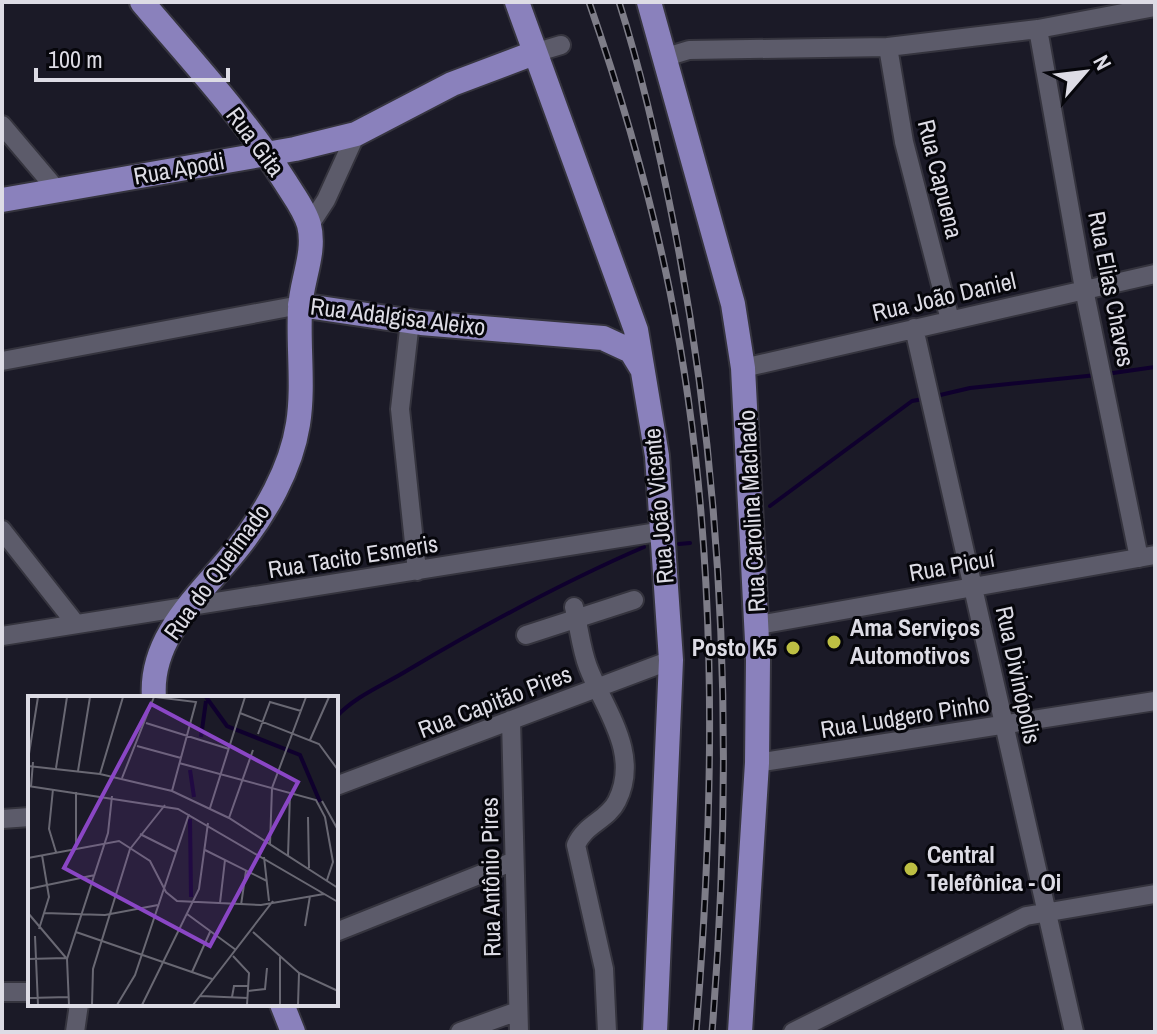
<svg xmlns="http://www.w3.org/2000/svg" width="1157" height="1034" viewBox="0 0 1157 1034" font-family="'Archivo Narrow',sans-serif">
<rect width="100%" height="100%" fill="#1b1a27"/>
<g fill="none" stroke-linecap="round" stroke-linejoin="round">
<path stroke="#0f002d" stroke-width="4" d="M 1106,374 L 1155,367
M 936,396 L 970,388 L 1097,375
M 770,506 L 912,401 L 923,399
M 679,544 L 690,543
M 336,717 C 357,695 382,686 408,670 C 484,625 563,582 644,547"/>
<defs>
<path id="minor" d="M 1038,29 L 1084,289 L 1139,558
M 888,47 L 904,142 L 950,320
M 534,53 L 561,45
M 666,57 L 689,50 L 888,47 L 1038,29 L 1155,7
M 2,125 L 57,190
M 309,226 L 326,200 L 356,134
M 410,321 L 400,409 L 417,571
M 914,328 L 1074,1032
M 2,361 L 300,305
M 743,368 L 1155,274
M 2,530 L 76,624
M 574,607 C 579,627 581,649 588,667 C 604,709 641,753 617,801 C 608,820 585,824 576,845 L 604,969 L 607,1032
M 758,625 L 1155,555
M 526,635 L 634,600
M 2,636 L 664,531
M 511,720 L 519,1032
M 757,763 L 1155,701
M 336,786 L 671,660
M 2,819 L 30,817
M 336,932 L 514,861
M 2,992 L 30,992
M 75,1032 L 79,1004
M 460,1032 L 518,1011
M 793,1032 L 1026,916 L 1155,894"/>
<path id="major" d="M 142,2 C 191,60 245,118 286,183 C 294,196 305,210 309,225 C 316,253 301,281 300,309 C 298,347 304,387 298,424 C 291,469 265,514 237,549 C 202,593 149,636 154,698
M 517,2 L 636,330 L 657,456 L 671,660 L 655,1032
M 649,2 L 733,304 L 743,368 L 758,660 L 757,763 L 740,1032
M 2,200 L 295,149 L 356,134 L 452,84 L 534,53
M 300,305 L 421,323 L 603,338 L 631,351 L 642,369
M 282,1004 L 293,1032"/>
</defs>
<use href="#minor" stroke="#35343e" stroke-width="22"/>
<use href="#major" stroke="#35343e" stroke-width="28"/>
<use href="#minor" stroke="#5c5b6a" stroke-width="18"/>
<use href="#major" stroke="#8a81bc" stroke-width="24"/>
<defs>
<path id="rail" d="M 589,2 C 622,97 650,194 670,292 C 719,535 716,786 696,1032
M 619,2 C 643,77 660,154 675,231 C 726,496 734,763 712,1032"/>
</defs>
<use href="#rail" stroke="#7e7d88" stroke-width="7"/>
<use href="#rail" stroke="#06060b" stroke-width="4" stroke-dasharray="12" stroke-linecap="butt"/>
</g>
<g fill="#bdbf43" stroke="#06060b" stroke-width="3">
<circle cx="834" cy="642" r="8"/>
<circle cx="793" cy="648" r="8"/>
<circle cx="911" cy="869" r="8"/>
</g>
<g text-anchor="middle" stroke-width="6" stroke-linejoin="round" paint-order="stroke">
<g font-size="24" fill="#dddce5" stroke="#06060b">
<text transform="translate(255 142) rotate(53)" y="8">Rua Gita</text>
<text transform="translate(179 169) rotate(-10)" y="8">Rua Apodi</text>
<text transform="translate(940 179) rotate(76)" y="8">Rua Capuena</text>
<text transform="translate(1111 289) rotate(79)" y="8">Rua Elias Chaves</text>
<text transform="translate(944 297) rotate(-13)" y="8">Rua João Daniel</text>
<text transform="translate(398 317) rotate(7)" y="8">Rua Adalgisa Aleixo</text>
<text transform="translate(659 506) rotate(-95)" y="8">Rua João Vicente</text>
<text transform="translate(752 511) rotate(-93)" y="8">Rua Carolina Machado</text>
<text transform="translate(353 557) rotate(-9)" y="8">Rua Tacito Esmeris</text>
<text transform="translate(952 566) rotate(-10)" y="8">Rua Picuí</text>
<text transform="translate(217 572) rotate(-54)" y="8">Rua do Queimado</text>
<text transform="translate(1018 675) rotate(78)" y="8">Rua Divinópolis</text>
<text transform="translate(495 702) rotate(-21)" y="8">Rua Capitão Pires</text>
<text transform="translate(905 717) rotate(-9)" y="8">Rua Ludgero Pinho</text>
<text transform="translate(491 877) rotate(-91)" y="8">Rua Antônio Pires</text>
</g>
<g font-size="24" font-weight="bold" fill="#dddce5" stroke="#06060b" text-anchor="start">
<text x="850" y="636">Ama Serviços<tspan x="850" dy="28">Automotivos</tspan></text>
<text x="777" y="656" text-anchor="end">Posto K5</text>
<text x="927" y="863">Central<tspan x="927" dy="28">Telefônica - Oi</tspan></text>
</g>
</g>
<g transform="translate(28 696)">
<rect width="310" height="310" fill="#1b1a27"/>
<path fill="none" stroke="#0f002d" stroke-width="4" d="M 178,1 L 199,30 L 272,59 L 292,106M 173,41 L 178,5M 162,74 L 166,101M 162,123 L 163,201"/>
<path fill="none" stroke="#696873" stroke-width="2" d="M 127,1 L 168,6 L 144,95M 212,17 L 291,48 L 310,74M 118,27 L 201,53M 230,38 L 242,6 L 273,15M 282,44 L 301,1M 109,50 L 153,62M 0,64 L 10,1M 151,67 L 288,104 L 297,121 L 305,166 L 299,184M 0,70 L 72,78 L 144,95 L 201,122 L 310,192M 28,72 L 39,1M 50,75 L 62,1M 72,78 L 95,1M 94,82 L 126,1M 0,90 L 150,113 L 310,206M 3,91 L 5,66M 25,93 L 21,133 L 28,156M 294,105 L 310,134M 182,112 L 217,1M 280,121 L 281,172M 201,122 L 225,54M 112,138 L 148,156M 242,148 L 244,92 L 278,1M 48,152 L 48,96M 102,153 L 137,109M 177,154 L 239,185M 260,160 L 262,98M 236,161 L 241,205M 0,162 L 91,145 L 122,165 L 138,196 L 149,205 L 233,209 L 296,198M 0,193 L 67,179M 192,207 L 197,164M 213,209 L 218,175M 0,217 L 39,263M 16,217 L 77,219 L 130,209M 159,218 L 208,254M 277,230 L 282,200M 11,233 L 21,201 L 14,159M 48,236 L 184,283M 225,236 L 271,277 L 310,295M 7,240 L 10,309M 205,260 L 221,277 L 219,309M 252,261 L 252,309M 0,263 L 38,262M 164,276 L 182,236M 220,295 L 237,293 L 239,272M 172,300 L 220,302M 204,301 L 206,290 L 220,290M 0,302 L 41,301M 41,309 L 39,263 L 80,137 L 84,100M 64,309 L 65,273 L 102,153M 89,309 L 107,279 L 161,118M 114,309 L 171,193 L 180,127M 165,309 L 245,205M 270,309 L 271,277"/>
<path fill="#8a46c5" fill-opacity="0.15" stroke="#8a46c5" stroke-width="4" d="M 123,8 L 270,86 L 182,250 L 36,172 Z"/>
<rect width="310" height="310" fill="none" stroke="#dddce5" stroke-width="4"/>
</g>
<rect width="1157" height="1034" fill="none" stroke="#dddce5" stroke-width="8"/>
<g transform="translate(1085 72) rotate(62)" stroke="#06060b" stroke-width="6" paint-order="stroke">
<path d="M0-6L14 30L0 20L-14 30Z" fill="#dddce5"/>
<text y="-12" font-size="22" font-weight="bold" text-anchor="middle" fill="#dddce5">N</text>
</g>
<path d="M36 68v12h192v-12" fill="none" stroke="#dddce5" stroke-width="4"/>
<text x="48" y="68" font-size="24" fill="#dddce5" stroke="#06060b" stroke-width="6" paint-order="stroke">100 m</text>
</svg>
